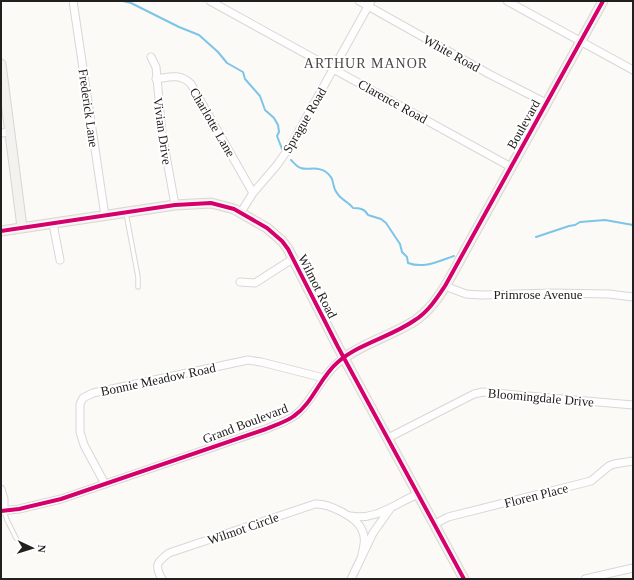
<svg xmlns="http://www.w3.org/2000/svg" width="634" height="580" viewBox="0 0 634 580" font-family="'Times New Roman',serif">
<rect width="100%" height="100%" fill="#fcfaf7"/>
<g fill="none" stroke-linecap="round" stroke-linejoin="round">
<path stroke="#7cc5e8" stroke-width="2" d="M 123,1 L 131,3 L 179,27 L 199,35 L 218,52 L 227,63 L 243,72 L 245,79 L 260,96 L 265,110 L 274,118 L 278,125 L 279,132 L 277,136 L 282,149
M 291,160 C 294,163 297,167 301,168 C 308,171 316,165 326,172 C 336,179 331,186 337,193 C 341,200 349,202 353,208 C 360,208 365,209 368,215 L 381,219 L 386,223 L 400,244 L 402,252 L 407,257 L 408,263 C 424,269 439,261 454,256
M 536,237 L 569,226 L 575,225 L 580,222 L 605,220 L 633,225"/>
<defs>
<path id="lane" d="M 126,213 L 138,277 L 138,287
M 4,511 L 7,520 L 16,538"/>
<path id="street" d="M 73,1 L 105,216
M 210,1 L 511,167
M 359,1 L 489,74 L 546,103
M 507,1 L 633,70
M 151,57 L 156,67 L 162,133 L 175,205
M 156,79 C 170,77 180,73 191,84 L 253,193
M 1,133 L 10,132
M 241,212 L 253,193 L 277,165 L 291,145 L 371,1
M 53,224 L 60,260
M 240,282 L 255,283 L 294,258
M 445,286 L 466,294 L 481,295 L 551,293 L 609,294 L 633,297
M 388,438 L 474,394 L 483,392 L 633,405
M 105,484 L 84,445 L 80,432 L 80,404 L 83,398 L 93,393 L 248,360 L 261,362 L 324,378
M 1,489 L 4,499 L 4,511
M 1,511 L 19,509 L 61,499 L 266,429 C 277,424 290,421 299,412 C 316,395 324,371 344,358
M 350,516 C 376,521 396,503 418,494
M 435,524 L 448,517 L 591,481 L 609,466 L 614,464 L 633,461
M 162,579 C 154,565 157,562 169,553 L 315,504 C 328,503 357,517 362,530 C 366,538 364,546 362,554
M 351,579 L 373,533 L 390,509
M 585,579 L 633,568"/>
<path id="secondary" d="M 1,64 L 22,227
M 1,231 L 175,205 L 211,203 L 234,209 L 267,228 L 282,241 L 288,249 L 338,347 L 464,579
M 344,358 C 366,342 393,335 416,320 C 437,305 449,280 461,258 L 603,1"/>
</defs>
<use href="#lane" stroke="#d8d7d4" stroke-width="5.5"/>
<use href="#street" stroke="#d8d7d4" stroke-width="9"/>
<use href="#secondary" stroke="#d8d7d4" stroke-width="11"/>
<use href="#lane" stroke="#fffefe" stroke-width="3.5"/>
<use href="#street" stroke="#fffefe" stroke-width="7"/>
<use href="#secondary" stroke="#f3f2ee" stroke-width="9"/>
<defs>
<path id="cycleway" d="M 1,231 L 175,205 L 211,203 L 234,209 L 267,228 L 282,241 L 288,249 L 338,347 L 464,579
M 1,511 L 19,509 L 61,499 L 266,429 C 275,425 286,422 294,416 C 313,403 320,377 338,362 C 360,343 391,337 415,320 C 428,312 437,298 445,286 L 603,1"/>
</defs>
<use href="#cycleway" stroke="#fff" stroke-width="6"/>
<use href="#cycleway" stroke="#d6006c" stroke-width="4"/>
</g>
<g text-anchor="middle" stroke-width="4" stroke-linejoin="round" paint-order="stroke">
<g font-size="13" fill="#21201e" stroke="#fff">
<text transform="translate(452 53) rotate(29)" y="5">White Road</text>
<text transform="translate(393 101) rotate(29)" y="5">Clarence Road</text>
<text transform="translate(89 108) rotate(82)" y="5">Frederick Lane</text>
<text transform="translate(304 120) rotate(-60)" y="5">Sprague Road</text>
<text transform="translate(213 122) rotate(60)" y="5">Charlotte Lane</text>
<text transform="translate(523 124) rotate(-61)" y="5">Boulevard</text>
<text transform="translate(163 131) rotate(82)" y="5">Vivian Drive</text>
<text transform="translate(318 286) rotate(63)" y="5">Wilmot Road</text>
<text x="538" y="299">Primrose Avenue</text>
<text transform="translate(158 379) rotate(-12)" y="5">Bonnie Meadow Road</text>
<text transform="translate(541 397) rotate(5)" y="5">Bloomingdale Drive</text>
<text transform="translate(245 423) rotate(-21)" y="5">Grand Boulevard</text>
<text transform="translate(536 495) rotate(-14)" y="5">Floren Place</text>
<text transform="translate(243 528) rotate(-19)" y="5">Wilmot Circle</text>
</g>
<g font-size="14" letter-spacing="1" fill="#4b4743" stroke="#fff">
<text x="366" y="68">ARTHUR MANOR</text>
</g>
</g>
<rect width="634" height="580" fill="none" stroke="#21201e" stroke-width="4"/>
<g transform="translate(32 548) rotate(94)" stroke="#ffffff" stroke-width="3" paint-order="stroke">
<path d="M0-3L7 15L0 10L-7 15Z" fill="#21201e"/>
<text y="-6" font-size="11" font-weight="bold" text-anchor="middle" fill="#21201e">N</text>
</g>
</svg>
